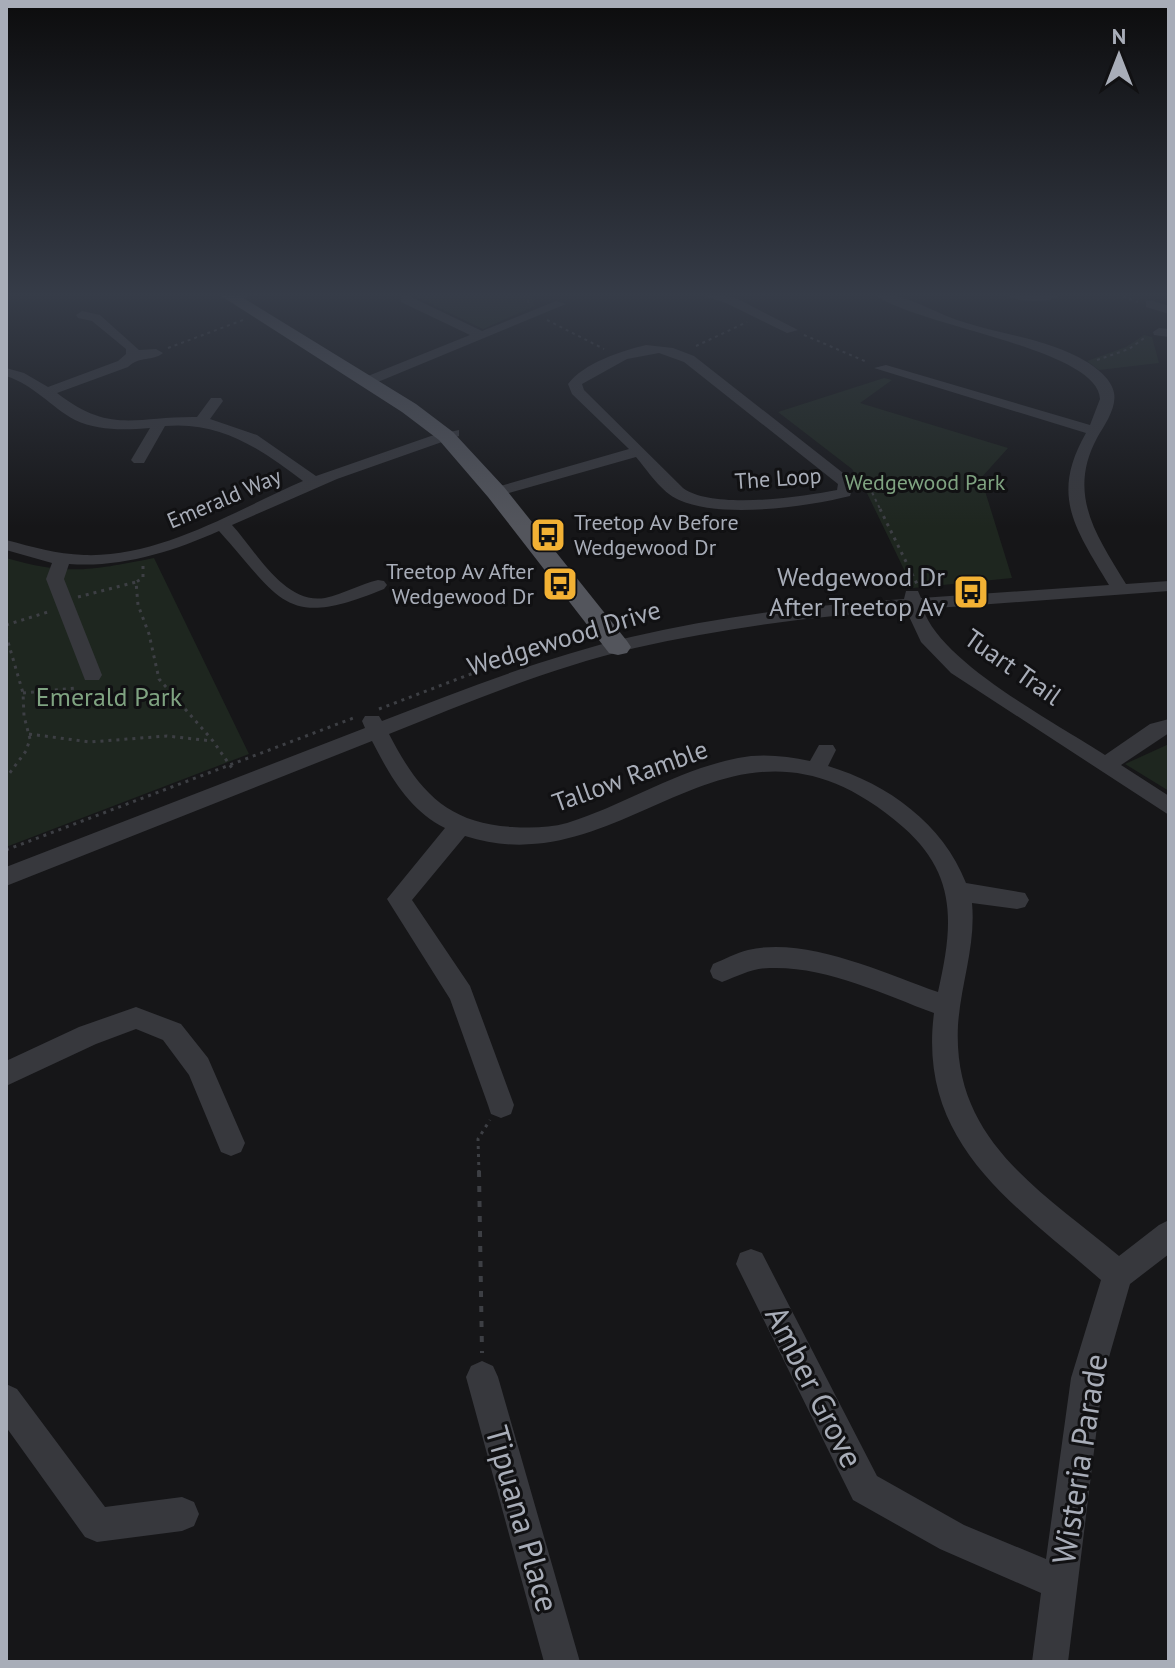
<svg xmlns="http://www.w3.org/2000/svg" width="1175" height="1668" viewBox="0 0 1175 1668" font-family="'PT Sans',sans-serif">
<rect width="100%" height="100%" fill="#161618"/>
<path fill="#1e261f" d="M 410,294 L 530,294 L 535,306 L 483,329 Z
M 1144,335 L 1152,337 L 1159,363 L 1099,370 L 1087,361 L 1126,347 Z
M 884,378 L 892,380 L 860,403 L 1008,448 L 981,478 L 1012,578 L 913,588 L 865,489 L 852,469 L 778,412 Z
M 6,558 C 69,576 92,570 154,558 L 249,754 L 6,847 Z
M 1169,744 L 1169,791 L 1125,764 Z"/>
<g fill="none" stroke-linecap="round" stroke-linejoin="round">
<path stroke="#3d3f44" stroke-width="2" stroke-dasharray="3 4" stroke-linecap="butt" d="M 524,294 L 530,305
M 1116,294 L 1138,302
M 547,320 L 604,349
M 804,335 L 867,362
M 696,346 L 747,322
M 168,348 L 243,320
M 1097,360 L 1129,349 L 1147,336
M 862,484 L 870,488 L 881,511"/>
<path stroke="#3d3f44" stroke-width="3" stroke-dasharray="3 5" stroke-linecap="butt" d="M 880,509 L 917,584
M 143,566 L 143,578 L 136,582 L 138,605 L 149,634 L 159,679 L 213,741 L 234,771
M 78,597 L 136,582
M 6,625 L 51,611
M 6,635 L 23,693 L 24,716 L 30,739 L 26,751 L 6,778
M 572,643 L 586,635
M 23,693 L 77,688
M 379,709 L 497,664 L 556,647
M 29,734 L 90,742 L 167,736 L 212,741
M 6,850 L 356,717
M 479,1173 L 478,1139 L 490,1120"/>
<path stroke="#3d3f44" stroke-width="4" stroke-dasharray="6 9" stroke-linecap="butt" d="M 479,1171 L 482,1353"/>
<path fill="#37383d" fill-rule="evenodd" d="M 236,294 L 253,294 L 239,301 L 231,301 L 231,295 Z
M 699,294 L 734,297 L 798,330 L 787,333 L 726,303 Z
M 874,294 C 903,292 932,312 960,321 C 1002,335 1049,339 1087,362 C 1098,369 1112,380 1114,393 C 1117,408 1104,426 1097,438 C 1067,494 1096,535 1126,584 L 1169,581 L 1169,591 L 923,609 C 941,663 1056,723 1105,755 L 1150,724 L 1169,719 L 1169,733 L 1121,765 L 1169,796 L 1169,815 L 951,673 L 921,642 L 906,610 C 814,616 725,628 635,648 C 550,668 469,702 389,734 C 418,790 446,823 512,827 C 530,828 549,828 567,823 C 625,805 677,770 738,758 C 762,753 786,756 810,761 L 819,745 L 833,745 L 836,750 L 828,766 C 888,784 943,824 966,883 L 1025,893 L 1029,900 L 1025,907 L 1017,909 L 972,903 C 976,945 961,983 958,1025 C 952,1141 1041,1190 1119,1256 L 1159,1225 L 1169,1220 L 1169,1254 L 1130,1284 L 1103,1378 L 1068,1662 L 1032,1662 L 1041,1593 L 940,1549 L 853,1500 L 736,1264 L 740,1253 L 751,1249 L 762,1253 L 877,1476 L 964,1525 L 1046,1559 L 1071,1378 L 1101,1280 C 1015,1205 917,1144 934,1013 C 883,994 826,966 770,968 C 753,968 738,976 722,982 L 713,978 L 710,971 L 713,964 C 725,959 736,953 748,950 C 806,936 884,973 938,992 C 953,926 958,875 903,827 C 729,675 630,889 465,836 L 412,900 L 470,986 L 514,1105 L 511,1114 L 501,1118 L 491,1114 L 488,1105 L 450,999 L 387,899 L 445,828 C 409,810 390,776 372,741 L 6,886 L 6,867 L 365,728 L 362,721 L 365,716 L 379,716 L 382,721 C 464,689 546,657 631,637 C 721,616 812,605 904,599 L 906,591 L 918,591 L 921,598 L 1109,585 C 1075,528 1050,496 1086,433 L 874,368 L 886,365 L 1090,425 L 1100,399 C 1098,348 914,326 874,294 Z
M 1004,294 L 1063,294 C 1049,304 1019,303 1004,294 Z
M 401,296 L 409,296 L 482,331 L 556,301 L 566,304 L 373,384 L 363,384 L 363,378 L 470,335 L 401,302 Z
M 1150,300 L 1169,306 L 1169,314 L 1146,307 L 1146,301 Z
M 82,311 L 100,315 L 139,350 L 156,349 L 163,353 C 152,362 141,355 128,367 L 57,393 C 111,435 136,416 197,417 L 211,398 L 221,398 L 223,401 L 210,419 L 257,435 L 316,476 L 431,436 L 459,430 L 459,436 L 337,479 L 232,525 C 256,551 284,605 325,598 C 344,594 360,584 378,580 L 384,581 L 387,585 L 384,589 C 285,630 282,601 219,531 C 172,552 120,568 69,564 L 64,579 L 102,675 L 99,680 L 85,680 L 46,579 L 52,563 L 6,550 L 6,540 C 33,547 56,554 84,555 C 160,558 236,510 303,481 C 260,449 222,421 165,426 L 144,463 L 134,463 L 131,460 L 150,428 C 125,430 98,431 75,420 C 51,407 34,385 6,376 L 6,368 L 24,373 L 48,387 L 118,361 L 126,354 L 126,349 L 92,321 L 78,318 L 76,315 Z
M 1159,328 L 1169,329 L 1169,337 L 1154,335 L 1153,332 Z
M 646,345 L 673,348 L 694,356 L 852,480 L 854,483 L 850,496 C 806,507 721,519 679,500 C 661,492 648,471 636,457 L 502,495 L 490,495 L 490,489 L 629,449 L 572,394 L 568,384 C 584,363 621,351 646,345 ZM 659,353 L 684,362 L 838,484 L 837,490 C 801,497 713,510 683,488 L 584,390 L 582,384 L 627,359 Z
M 136,1007 L 181,1024 L 208,1058 L 245,1143 L 241,1152 L 231,1156 L 221,1152 L 189,1075 L 163,1040 L 136,1029 L 96,1044 L 6,1086 L 6,1061 L 79,1027 Z
M 482,1361 L 493,1366 L 498,1377 L 580,1662 L 544,1662 L 466,1377 L 471,1366 Z
M 6,1384 L 17,1389 L 105,1507 L 182,1497 L 194,1502 L 199,1514 L 194,1526 L 182,1531 L 97,1542 L 85,1537 L 6,1427 Z"/>
<path fill="#53555c" fill-rule="evenodd" d="M 218,294 L 237,294 L 416,404 L 453,432 L 504,487 L 627,641 L 631,647 L 627,653 L 618,655 L 609,653 L 488,497 L 439,440 L 402,412 Z"/>
</g>
<linearGradient id="sky" x2="0" y2="1"><stop stop-color="#0c0c0d"/><stop offset="0.56" stop-color="#363c48"/><stop offset="1" stop-color="#363c48" stop-opacity="0"/></linearGradient>
<rect width="1175" height="527" fill="url(#sky)"/>
<defs>
<symbol id="bus-square" viewBox="-11 -11 22 22"><rect x="-9" y="-9" width="18" height="18" rx="4" fill="#f2b134" stroke="#111113"/><path d="M-5-6H5V4H4V6H2V4H-2V6H-4V4H-5ZM-3.5-4V0h7V-4ZM-3.5 1.2v1.5H-2V1.2ZM2 1.2v1.5H3.5V1.2Z" fill="#111"/></symbol>
</defs>
<g fill-rule="evenodd">
<use href="#bus-square" x="528" y="515" width="40" height="40"/>
<use href="#bus-square" x="540" y="564" width="40" height="40"/>
<use href="#bus-square" x="951" y="572" width="40" height="40"/>
</g>
<g text-anchor="middle" stroke-width="6" stroke-linejoin="round" paint-order="stroke">
<g font-size="22" fill="#a8adb8" stroke="#111113">
<text transform="translate(778 478) rotate(-4)" y="8">The Loop</text>
<text transform="translate(224 498) rotate(-23)" y="8">Emerald Way</text>
</g>
<g font-size="22" fill="#7fa381" stroke="#111113">
<text x="925" y="490">Wedgewood Park</text>
</g>
<g font-size="22" fill="#a8adb8" stroke="#111113" text-anchor="start">
<text x="574" y="530">Treetop Av Before<tspan x="574" dy="25">Wedgewood Dr</tspan></text>
<text x="534" y="579" text-anchor="end">Treetop Av After<tspan x="534" dy="25">Wedgewood Dr</tspan></text>
</g>
<g font-size="26" fill="#a8adb8" stroke="#111113" text-anchor="end">
<text x="945" y="586">Wedgewood Dr<tspan x="945" dy="30">After Treetop Av</tspan></text>
</g>
<g font-size="26" fill="#a8adb8" stroke="#111113">
<text transform="translate(564 638) rotate(-17)" y="9">Wedgewood Drive</text>
<text transform="translate(1013 667) rotate(35)" y="9">Tuart Trail</text>
<text transform="translate(630 776) rotate(-20)" y="9">Tallow Ramble</text>
</g>
<g font-size="26" fill="#7fa381" stroke="#111113">
<text x="109" y="706">Emerald Park</text>
</g>
<g font-size="32" fill="#a8adb8" stroke="#111113">
<text transform="translate(814 1387) rotate(63)" y="11">Amber Grove</text>
<text transform="translate(1080 1459) rotate(-81)" y="11">Wisteria Parade</text>
<text transform="translate(522 1519) rotate(74)" y="11">Tipuana Place</text>
</g>
</g>
<rect width="1175" height="1668" fill="none" stroke="#a8adb8" stroke-width="16"/>
<g transform="translate(1119 56)" stroke="#111113" stroke-width="6" paint-order="stroke">
<path d="M0-6L14 30L0 20L-14 30Z" fill="#a8adb8"/>
<text y="-12" font-size="22" font-weight="bold" text-anchor="middle" fill="#a8adb8">N</text>
</g>
</svg>
